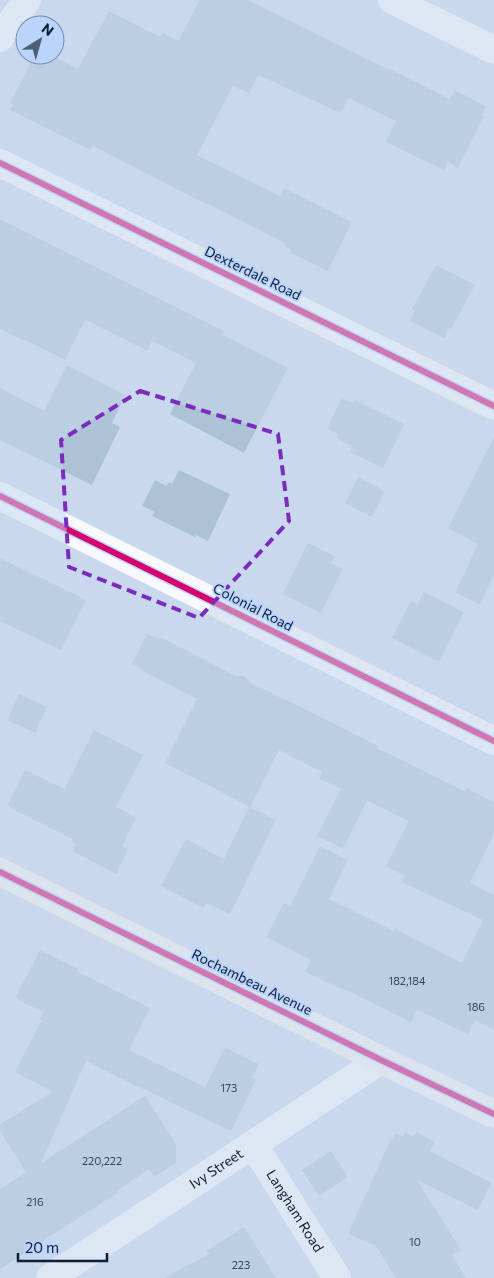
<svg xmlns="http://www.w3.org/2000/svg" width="494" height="1278" viewBox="0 0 494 1278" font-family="Commissioner,sans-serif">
<rect width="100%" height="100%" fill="#c9d8ed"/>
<path fill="#acc2d5" d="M 200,0 L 248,0 L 387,69 L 388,68 L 450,99 L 455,90 L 486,106 L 482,115 L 484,116 L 458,168 L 448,162 L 444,170 L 386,142 L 396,121 L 348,98 L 341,113 L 258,75 L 249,94 L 233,86 L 197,155 L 280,196 L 284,188 L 352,222 L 328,271 L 291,253 L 292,250 L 284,246 L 285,243 L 208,204 L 208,205 L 93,146 L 90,150 L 10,110 L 13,105 L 10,103 L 35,55 L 52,55 L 78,69 L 109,11 L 160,37 L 162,33 L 178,41 Z
M 0,219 L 224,331 L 223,335 L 288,368 L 244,453 L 170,414 L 196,363 L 152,341 L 147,351 L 85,320 L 65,360 L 25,340 L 24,341 L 0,329 Z
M 436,265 L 475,285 L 451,329 L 449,328 L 444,338 L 410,321 L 415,311 L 412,309 Z
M 67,365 L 125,395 L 112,423 L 120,427 L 92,485 L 0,440 L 0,388 L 44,411 Z
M 342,398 L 353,403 L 355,400 L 404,424 L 383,468 L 350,452 L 353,446 L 336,438 L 338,434 L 327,429 Z
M 494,437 L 494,575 L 480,604 L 455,593 L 478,544 L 448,528 Z
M 179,470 L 230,494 L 208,541 L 196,535 L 195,537 L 152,516 L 155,512 L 142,506 L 155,480 L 166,486 L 169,482 L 172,484 Z
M 358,477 L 385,491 L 372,517 L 345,503 Z
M 308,543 L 334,556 L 331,563 L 343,569 L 321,613 L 283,594 Z
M 0,558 L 86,600 L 61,650 L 0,621 Z
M 424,592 L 464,612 L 439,662 L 392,638 L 411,601 L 418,605 Z
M 147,634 L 159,639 L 160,637 L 236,676 L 245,676 L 249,682 L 285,700 L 285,699 L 378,746 L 377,748 L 465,791 L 466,788 L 494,802 L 494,834 L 470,883 L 494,895 L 494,1030 L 475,1020 L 468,1034 L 417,1010 L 411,1022 L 349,991 L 348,992 L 306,972 L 311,960 L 266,937 L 284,903 L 290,906 L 320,846 L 348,860 L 329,899 L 394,931 L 395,929 L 462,963 L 483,920 L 402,882 L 405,876 L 386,866 L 409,821 L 367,801 L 343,849 L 317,836 L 341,789 L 319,778 L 322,772 L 279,750 L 250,807 L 165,763 L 197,699 L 143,671 L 144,670 L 132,664 Z
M 19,694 L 47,707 L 35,733 L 7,720 Z
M 94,730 L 143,755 L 116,807 L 136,818 L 122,846 L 128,849 L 116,874 L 73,851 L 76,845 L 72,842 L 73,839 L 7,806 L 25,770 L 64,789 Z
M 249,807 L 276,820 L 230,914 L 206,903 L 203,908 L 161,886 L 186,839 L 224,859 Z
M 40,950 L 78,969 L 76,971 L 150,1008 L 129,1050 L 205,1087 L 225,1047 L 259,1064 L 252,1078 L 256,1080 L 231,1131 L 139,1087 L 140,1088 L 86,1061 L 41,1163 L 145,1096 L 176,1144 L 176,1163 L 154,1177 L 149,1169 L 118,1190 L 117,1193 L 0,1269 L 0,1189 L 26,1172 L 0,1131 L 0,1124 L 53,1092 L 15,1072 L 42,1020 L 39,1019 L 43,1012 L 15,998 Z
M 405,1132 L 413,1137 L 416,1132 L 435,1142 L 430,1151 L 491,1183 L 478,1210 L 417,1180 L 461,1250 L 452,1255 L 466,1278 L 396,1278 L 376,1246 L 348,1234 L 391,1139 L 392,1140 L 396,1133 L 403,1137 Z
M 331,1151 L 348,1177 L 319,1196 L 302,1170 Z
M 244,1227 L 276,1278 L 164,1278 L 209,1254 L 206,1251 Z"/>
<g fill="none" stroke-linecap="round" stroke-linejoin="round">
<g stroke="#f7f9fc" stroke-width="28">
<path d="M 392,0 L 494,50"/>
<path d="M 0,38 L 27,0"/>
<path d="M 0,163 L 494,406"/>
<path d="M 0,496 L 494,741"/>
<path id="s1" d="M 253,1144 L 337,1278"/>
<path id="s2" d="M 50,1278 L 381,1060"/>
</g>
<path stroke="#eff0f0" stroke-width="28" d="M 0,872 L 381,1060 L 494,1114"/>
<defs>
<path id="cycleway" d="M 0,163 L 494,406
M 0,496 L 494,741
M 0,872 L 381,1060 L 494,1114"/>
</defs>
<use href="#cycleway" stroke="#bad4fc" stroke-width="9"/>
<use href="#cycleway" stroke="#d6006c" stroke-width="6"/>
</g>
<path d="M0 0H494V1278H0ZM 140,391 L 278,434 L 289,521 L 199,618 L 69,567 L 61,440 Z" fill="#c9d8ed" fill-opacity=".55" fill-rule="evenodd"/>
<path fill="none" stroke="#7b2cbf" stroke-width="4" stroke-dasharray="10 6" stroke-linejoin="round" d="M 140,391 L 278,434 L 289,521 L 199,618 L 69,567 L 61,440 Z"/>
<g text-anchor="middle" stroke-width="4" stroke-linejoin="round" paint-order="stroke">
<g font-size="11" fill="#36475e">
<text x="407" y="985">182,184</text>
<text x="476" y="1011">186</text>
<text x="229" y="1092">173</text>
<text x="102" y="1165">220,222</text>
<text x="35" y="1206">216</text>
<text x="415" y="1246">10</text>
<text x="241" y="1269">223</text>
</g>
<g font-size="14" fill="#0e1e36" stroke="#bad4fc">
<text transform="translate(253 273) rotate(26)" y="5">Dexterdale Road</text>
<text transform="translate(253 607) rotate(27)" y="5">Colonial Road</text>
<text transform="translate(252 982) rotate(26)" y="5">Rochambeau Avenue</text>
<text dy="5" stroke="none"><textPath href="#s2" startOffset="199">Ivy Street</textPath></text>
<text dy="5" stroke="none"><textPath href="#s1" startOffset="79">Langham Road</textPath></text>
</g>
</g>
<g transform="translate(40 40) rotate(37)"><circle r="24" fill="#bad4fc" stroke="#758bad"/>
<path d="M0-4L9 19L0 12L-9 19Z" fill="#4f5f76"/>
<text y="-8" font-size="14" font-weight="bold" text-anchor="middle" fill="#0e1e36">N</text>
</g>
<path d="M18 1253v8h89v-8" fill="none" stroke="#0e1e36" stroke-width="2.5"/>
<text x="25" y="1253" font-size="15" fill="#0e1e36" stroke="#bad4fc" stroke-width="4" paint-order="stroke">20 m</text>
</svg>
